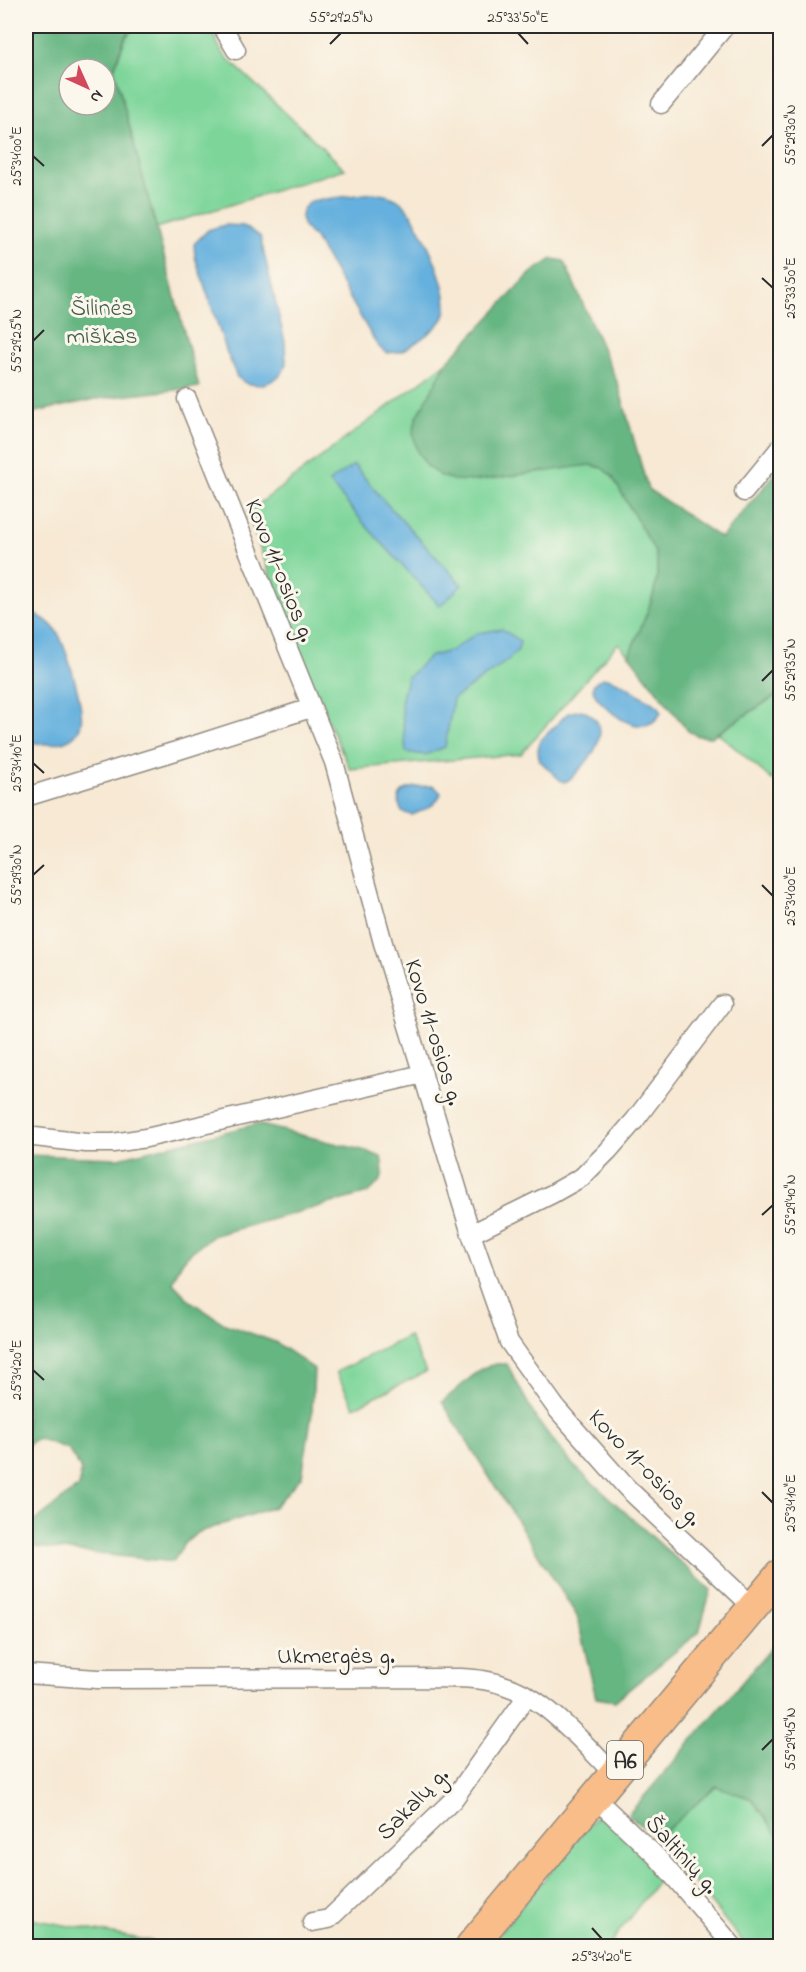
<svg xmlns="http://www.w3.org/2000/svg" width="806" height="1972" viewBox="0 0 806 1972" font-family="'Indie Flower',sans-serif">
<rect width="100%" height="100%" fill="#fbf7ec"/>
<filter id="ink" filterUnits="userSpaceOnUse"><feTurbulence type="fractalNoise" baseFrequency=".0167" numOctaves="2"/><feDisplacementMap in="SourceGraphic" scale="12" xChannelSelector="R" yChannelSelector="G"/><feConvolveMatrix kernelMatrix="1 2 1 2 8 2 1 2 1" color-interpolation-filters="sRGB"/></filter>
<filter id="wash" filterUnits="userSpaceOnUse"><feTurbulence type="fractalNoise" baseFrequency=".008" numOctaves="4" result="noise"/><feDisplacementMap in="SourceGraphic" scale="24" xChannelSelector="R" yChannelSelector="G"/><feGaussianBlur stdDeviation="1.35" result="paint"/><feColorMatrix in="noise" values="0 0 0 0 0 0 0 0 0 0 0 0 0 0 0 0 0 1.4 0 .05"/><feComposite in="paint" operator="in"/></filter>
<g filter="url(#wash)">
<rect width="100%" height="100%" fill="#f7e9d4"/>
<path fill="#7dd59a" stroke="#548062" stroke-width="1.5" d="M 136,26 L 209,26 L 223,54 L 345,169 L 156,228 L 114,69 L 126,37 Z
M 447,362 L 416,419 L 603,468 L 612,476 L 655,552 C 665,584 641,625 629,655 L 618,643 L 521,754 L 350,769 L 313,689 L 247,513 Z
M 780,693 L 780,773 L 772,780 L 718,733 Z
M 409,1336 L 426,1372 L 354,1407 L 336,1372 Z
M 716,1785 L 752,1799 L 780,1838 L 780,1946 L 746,1946 L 658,1838 Z
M 598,1814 L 619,1828 L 664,1873 L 608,1946 L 489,1946 Z
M 26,1918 L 178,1946 L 26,1946 Z"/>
<path fill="#66b682" stroke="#487056" stroke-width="1.5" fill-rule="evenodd" d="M 26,26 L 136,26 L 125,37 L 114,69 L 199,387 L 96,399 L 31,413 L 26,416 ZM 69,69 L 105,69 L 105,105 L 69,105 Z
M 552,259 L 564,261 L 618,384 L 648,489 L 721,538 L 780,468 L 780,693 L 711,737 L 698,736 L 688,731 L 629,655 C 641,625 665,584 655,552 L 612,476 L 602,468 L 590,465 L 474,481 L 453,480 L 439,475 L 427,466 L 417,451 L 413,433 L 416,419 L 447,362 L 531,273 Z
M 257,1124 L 366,1151 L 381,1157 C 385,1176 383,1180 368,1193 L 215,1235 C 193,1250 180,1257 173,1283 L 189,1300 L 225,1324 L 275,1342 L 314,1369 L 312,1413 L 302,1476 L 274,1507 L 197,1533 L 183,1545 L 173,1562 L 26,1546 L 26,1528 L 79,1486 L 81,1469 L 68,1449 L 37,1438 L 26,1446 L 26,1155 L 119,1158 Z
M 496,1364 L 507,1364 L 537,1420 L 573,1465 L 711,1590 L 699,1632 L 615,1701 L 596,1698 L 577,1616 L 442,1402 L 482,1368 Z
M 780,1638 L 780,1838 L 752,1799 L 716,1786 L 658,1838 L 628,1815 Z"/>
<path fill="#65b0de" stroke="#486e84" stroke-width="1.5" d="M 373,193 C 384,194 395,196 403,204 C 421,222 451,290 445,314 C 442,326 415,344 404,350 C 399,353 392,352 386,353 L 377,345 L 315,238 C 301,227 294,213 311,201 Z
M 225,225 L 243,226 L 260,236 L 285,342 L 286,364 L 280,376 L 264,385 L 247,384 L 237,377 L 227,353 L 195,257 L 194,244 L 208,230 Z
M 354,465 L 385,502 L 462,585 L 440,606 L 367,527 L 329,482 Z
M 37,615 C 47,620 55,627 60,637 C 67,653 87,712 80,727 C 73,745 47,746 31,742 L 26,731 L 26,616 Z
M 502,629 L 520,641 L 518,650 L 507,661 L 453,699 L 445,747 L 425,755 L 406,752 L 401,702 L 407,678 L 429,657 L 452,650 L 477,633 Z
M 607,678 L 621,683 L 659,707 L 661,713 C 647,737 620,721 606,707 C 602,703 595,697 594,692 C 590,683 599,678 607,678 Z
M 581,710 C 612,722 599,749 582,767 C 576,773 572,780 564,782 L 560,780 L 539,760 L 538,749 L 541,740 L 568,713 Z
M 434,786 L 441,793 C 437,806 424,810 412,815 L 402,812 C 389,786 418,786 434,786 Z"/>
</g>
<g filter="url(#ink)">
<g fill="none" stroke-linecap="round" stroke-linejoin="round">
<defs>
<path id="minor" d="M 222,26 L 236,50
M 661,104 L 725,26
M 187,399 L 334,762 L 383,943 L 471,1234 L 509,1342 L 557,1409 L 627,1488 L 753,1607
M 744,492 L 780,448
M 26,797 L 176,751 L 311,708
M 26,1136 L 86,1143 L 113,1143 L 146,1138 L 423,1074
M 471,1234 L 552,1194 L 582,1177 L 608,1151 L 635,1120 L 722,1004
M 26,1674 L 97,1679 L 461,1678 C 476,1679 491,1680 506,1686 C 547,1699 584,1744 614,1774
M 594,1797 L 656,1856 L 733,1946
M 312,1922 L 329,1919 L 453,1800 L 527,1696"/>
<path id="trunk" d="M 471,1946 L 780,1575"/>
</defs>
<use href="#minor" stroke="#918a80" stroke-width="21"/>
<use href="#trunk" stroke="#918a80" stroke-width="33"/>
<use href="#minor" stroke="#fff" stroke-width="18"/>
<use href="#trunk" stroke="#f8bd89" stroke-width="30"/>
</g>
</g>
<path fill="none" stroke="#2b2b2b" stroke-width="2" d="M 518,33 L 528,44M 330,44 L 341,33M 762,146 L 773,135M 33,156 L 44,166M 762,278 L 773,288M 33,341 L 44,330M 762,681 L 773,670M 33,763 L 44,773M 33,875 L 44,865M 762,885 L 773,896M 762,1215 L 773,1205M 33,1370 L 44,1380M 762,1492 L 773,1503M 762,1750 L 773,1739M 592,1928 L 602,1939"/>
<g text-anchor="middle" stroke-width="6" stroke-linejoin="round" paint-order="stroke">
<rect fill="#fbf7ec" stroke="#696865" stroke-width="1.5" x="607" y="1741" width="36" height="38" rx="4.5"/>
<g font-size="22" font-weight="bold" fill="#2b2b2b">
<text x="625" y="1768">A6</text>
</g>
<g font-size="24" fill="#445e4c" stroke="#fbf7ec">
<text x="102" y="315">Šilinės<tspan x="102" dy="28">miškas</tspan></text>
</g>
<g font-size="24" fill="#2b2b2b" stroke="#fbf7ec">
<text transform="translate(281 570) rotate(68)" y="8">Kovo 11-osios g.</text>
<text transform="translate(435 1032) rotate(73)" y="8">Kovo 11-osios g.</text>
<text transform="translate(646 1467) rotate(46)" y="8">Kovo 11-osios g.</text>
<text x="336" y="1663">Ukmergės g.</text>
<text transform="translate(412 1803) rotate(-46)" y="8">Sakalų g.</text>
<text transform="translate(683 1854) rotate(48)" y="8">Šaltinių g.</text>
</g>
</g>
<rect width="806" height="1972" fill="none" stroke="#fbf7ec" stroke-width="66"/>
<g transform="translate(87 87) rotate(135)"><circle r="28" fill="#fbf7ec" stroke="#a8a59f" stroke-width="1.5"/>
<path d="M0-4.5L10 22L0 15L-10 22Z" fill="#d1495b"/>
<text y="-9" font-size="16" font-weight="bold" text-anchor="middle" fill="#2b2b2b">N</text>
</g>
<rect x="33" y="33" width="740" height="1906" fill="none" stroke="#2b2b2b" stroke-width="2"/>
<g font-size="15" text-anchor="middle" fill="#2b2b2b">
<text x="341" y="22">55°29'25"N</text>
<text x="518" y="22">25°33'50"E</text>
<text transform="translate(790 135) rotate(-90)" y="5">55°29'30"N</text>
<text transform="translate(16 156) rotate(-90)" y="5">25°34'00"E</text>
<text transform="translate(790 288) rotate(-90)" y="5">25°33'50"E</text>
<text transform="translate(16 341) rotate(-90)" y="5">55°29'25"N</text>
<text transform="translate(790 670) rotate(-90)" y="5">55°29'35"N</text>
<text transform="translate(16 763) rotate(-90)" y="5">25°34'10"E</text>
<text transform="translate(16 875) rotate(-90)" y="5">55°29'30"N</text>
<text transform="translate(790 896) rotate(-90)" y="5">25°34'00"E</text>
<text transform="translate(790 1205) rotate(-90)" y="5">55°29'40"N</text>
<text transform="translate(16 1370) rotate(-90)" y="5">25°34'20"E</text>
<text transform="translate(790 1503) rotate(-90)" y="5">25°34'10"E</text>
<text transform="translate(790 1739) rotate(-90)" y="5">55°29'45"N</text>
<text x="602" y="1961">25°34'20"E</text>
</g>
</svg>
